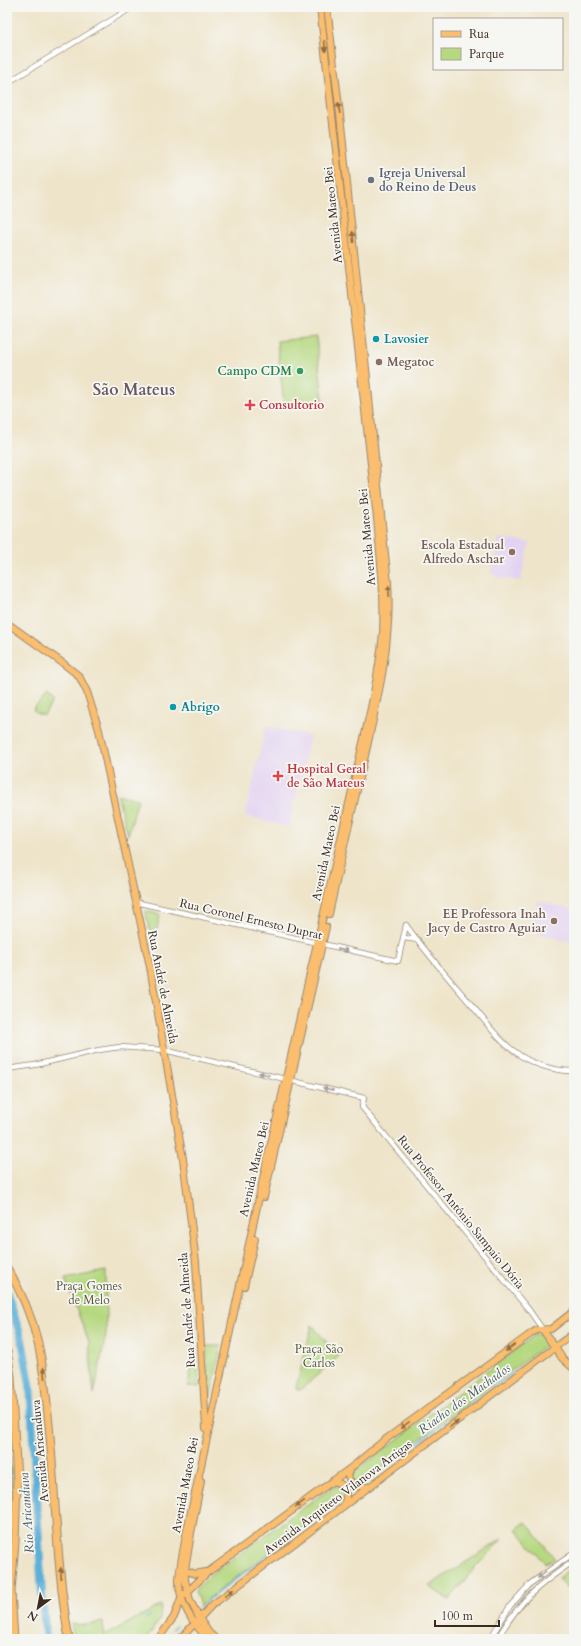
<svg xmlns="http://www.w3.org/2000/svg" width="581" height="1646" viewBox="0 0 581 1646" font-family="Cardo,serif">
<rect width="100%" height="100%" fill="#f6f6f2"/>
<filter id="ink" filterUnits="userSpaceOnUse"><feTurbulence type="fractalNoise" baseFrequency=".025" numOctaves="2"/><feDisplacementMap in="SourceGraphic" scale="8" xChannelSelector="R" yChannelSelector="G"/><feConvolveMatrix kernelMatrix="1 2 1 2 8 2 1 2 1" color-interpolation-filters="sRGB"/></filter>
<filter id="wash" filterUnits="userSpaceOnUse"><feTurbulence type="fractalNoise" baseFrequency=".012" numOctaves="4" result="noise"/><feDisplacementMap in="SourceGraphic" scale="16" xChannelSelector="R" yChannelSelector="G"/><feGaussianBlur stdDeviation="0.9" result="paint"/><feColorMatrix in="noise" values="0 0 0 0 0 0 0 0 0 0 0 0 0 0 0 0 0 1.4 0 .05"/><feComposite in="paint" operator="in"/></filter>
<g filter="url(#wash)">
<rect width="100%" height="100%" fill="#eee4c9"/>
<path fill="#e3d3f2" d="M 499,538 L 530,543 L 520,581 L 496,577 L 491,573 Z
M 266,726 L 310,736 L 289,827 L 245,816 Z
M 538,901 L 574,910 L 574,939 L 568,941 L 531,932 Z"/>
<path fill="#b6d880" stroke="#78814f" d="M 316,337 L 323,401 L 284,405 L 277,341 Z
M 47,695 L 53,701 L 44,715 L 37,714 L 33,709 Z
M 117,794 L 138,799 L 128,835 Z
M 146,911 L 160,915 L 153,947 L 146,913 Z
M 106,1271 L 106,1334 L 94,1395 L 89,1342 L 65,1279 Z
M 312,1325 L 338,1356 L 337,1358 L 300,1390 L 297,1390 L 296,1388 Z
M 536,1334 L 542,1336 L 547,1344 L 365,1480 L 363,1478 L 355,1484 L 352,1479 L 353,1473 Z
M 206,1346 L 221,1346 L 211,1396 L 209,1396 Z
M 196,1352 L 197,1352 L 199,1387 L 188,1386 L 194,1353 Z
M 336,1486 L 340,1487 L 345,1495 L 200,1605 L 195,1590 L 212,1574 L 315,1499 Z
M 526,1522 L 555,1559 L 545,1563 L 516,1529 Z
M 502,1539 L 472,1571 L 449,1600 L 429,1586 Z
M 567,1571 L 574,1580 L 574,1597 L 558,1578 Z
M 161,1605 L 160,1619 L 146,1639 L 74,1639 L 71,1624 L 85,1625 L 103,1622 L 104,1636 Z"/>
<path fill="#90b86e" stroke="#667146" d="M 7,1403 L 12,1487 L 7,1547 L 8,1639 L 7,1639 Z"/>
<g fill="none" stroke-linecap="round" stroke-linejoin="round">
<path stroke="#5db0d9" stroke-width="1.5" d="M 553,1344 L 574,1328
M 365,1482 L 550,1346
M 199,1607 L 340,1500
M 146,1618 L 150,1616
M 172,1629 L 176,1626"/>
<path stroke="#5db0d9" stroke-width="8" d="M 7,1293 L 22,1340 L 30,1384 L 42,1595 L 46,1639"/>
</g>
</g>
<g filter="url(#ink)">
<g fill="none" stroke-linecap="round" stroke-linejoin="round">
<defs>
<path id="minor" d="M 7,83 L 133,7
M 135,902 L 398,961 L 406,925
M 406,925 C 427,954 451,981 474,1008 C 487,1023 498,1040 514,1051 C 530,1064 553,1071 574,1071
M 404,938 L 418,940
M 7,1069 L 35,1065 L 99,1050 L 120,1047 L 164,1050 L 364,1098 L 362,1107 L 529,1310 L 543,1330
M 490,1639 L 510,1606 L 531,1583 L 574,1553
M 497,1639 C 520,1600 537,1586 574,1561"/>
<path id="major" d="M 327,7 L 340,115 L 388,583 C 392,643 377,702 364,760 C 352,811 340,863 329,914
M 7,623 L 64,664 L 79,676 L 87,692 L 99,730 L 150,967 L 183,1159 L 196,1262 L 206,1428
M 264,1197 L 326,927
M 244,1286 L 255,1239
M 543,1330 L 562,1358 L 574,1369
M 351,1468 L 348,1476 C 351,1486 359,1487 368,1487
M 201,1481 L 191,1533 L 185,1570 L 185,1580 L 190,1600 L 199,1618 L 209,1633 L 216,1639
M 332,1481 C 346,1484 349,1492 344,1505
M 185,1570 L 195,1574 L 206,1572
M 158,1639 L 174,1617 L 181,1598 L 208,1572 L 352,1467 L 382,1442 L 532,1333 L 537,1330 L 551,1329 L 574,1311
M 180,1639 L 212,1605 L 574,1333
M 209,1639 C 193,1625 178,1601 179,1579 C 180,1564 184,1549 186,1535 L 266,1165 L 371,708 C 376,683 381,657 383,632 C 385,594 380,555 377,518 L 320,7"/>
<path id="highway" d="M 7,1268 C 42,1325 44,1372 50,1436 C 56,1504 57,1572 69,1639
M 7,1352 L 11,1377 L 17,1481 L 15,1542 L 11,1591 L 14,1639"/>
</defs>
<use href="#minor" stroke="#948774" stroke-width="6"/>
<use href="#major" stroke="#948774" stroke-width="8"/>
<use href="#highway" stroke="#948774" stroke-width="9"/>
<use href="#minor" stroke="#fff" stroke-width="4.5"/>
<use href="#major" stroke="#fbbe6e" stroke-width="6"/>
<use href="#highway" stroke="#fbbe6e" stroke-width="7"/>
</g>
<defs><path id="oneway-solid" d="M-6-.8H1V-3.2L6.5 0L1 3.2V.8H-6Z"/></defs>
<g fill="#916d42">
<use href="#oneway-solid" transform="translate(325 46) rotate(84)"/>
<use href="#oneway-solid" transform="translate(339 108) rotate(-98)"/>
<use href="#oneway-solid" transform="translate(353 237) rotate(-96)"/>
<use href="#oneway-solid" transform="translate(389 591) rotate(-92)"/>
<use href="#oneway-solid" transform="translate(510 1348) rotate(144)"/>
<use href="#oneway-solid" transform="translate(44 1373) rotate(-96)"/>
<use href="#oneway-solid" transform="translate(454 1424) rotate(-36)"/>
<use href="#oneway-solid" transform="translate(405 1425) rotate(143)"/>
<use href="#oneway-solid" transform="translate(300 1504) rotate(144)"/>
<use href="#oneway-solid" transform="translate(61 1573) rotate(-92)"/>
<use href="#oneway-solid" transform="translate(229 1593) rotate(-37)"/>
</g>
<g fill="#a79f9a">
<use href="#oneway-solid" transform="translate(343 950) rotate(12)"/>
<use href="#oneway-solid" transform="translate(264 1074) rotate(-168)"/>
<use href="#oneway-solid" transform="translate(328 1089) rotate(-167)"/>
<use href="#oneway-solid" transform="translate(542 1575) rotate(144)"/>
</g>
</g>
<circle fill="#6b7280" stroke="#f6f6f2" stroke-width="1.5" cx="371" cy="180" r="4"/>
<g fill="#0f9aa8" stroke="#f6f6f2" stroke-width="1.5">
<circle cx="376" cy="339" r="4"/>
<circle cx="173" cy="707" r="4"/>
</g>
<g fill="#8d6e63" stroke="#f6f6f2" stroke-width="1.5">
<circle cx="379" cy="362" r="4"/>
<circle cx="512" cy="552" r="4"/>
<circle cx="554" cy="921" r="4"/>
</g>
<circle fill="#2e9e5b" stroke="#f6f6f2" stroke-width="1.5" cx="300" cy="371" r="4"/>
<g fill="#e0444e" stroke="#f6f6f2" stroke-width="1.5">
<path d="M248 399h4v4h4v4h-4v4h-4v-4h-4v-4h4z"/>
<path d="M276 770h4v4h4v4h-4v4h-4v-4h-4v-4h4z"/>
</g>
<g text-anchor="middle" stroke-width="3.5" stroke-linejoin="round" paint-order="stroke">
<g font-size="12" font-weight="bold" fill="#5b616d" stroke="#f6f6f2" text-anchor="start">
<text x="379" y="177">Igreja Universal<tspan x="379" dy="14">do Reino de Deus</tspan></text>
</g>
<g font-size="12" fill="#3b2a1e" stroke="#f6f6f2">
<text transform="translate(333 215) rotate(-96)" y="4">Avenida Mateo Bei</text>
<text transform="translate(367 537) rotate(-95)" y="4">Avenida Mateo Bei</text>
<text transform="translate(326 853) rotate(-78)" y="4">Avenida Mateo Bei</text>
<text transform="translate(251 919) rotate(13)" y="4">Rua Coronel Ernesto Duprat</text>
<text transform="translate(163 987) rotate(79)" y="4">Rua André de Almeida</text>
<text transform="translate(254 1169) rotate(-77)" y="4">Avenida Mateo Bei</text>
<text transform="translate(461 1212) rotate(51)" y="4">Rua Professor Antônio Sampaio Dória</text>
<text transform="translate(187 1310) rotate(-94)" y="4">Rua André de Almeida</text>
<text transform="translate(40 1451) rotate(-95)" y="4">Avenida Aricanduva</text>
<text transform="translate(185 1485) rotate(-79)" y="4">Avenida Mateo Bei</text>
<text transform="translate(338 1497) rotate(-37)" y="4">Avenida Arquiteto Vilanova Artigas</text>
</g>
<g font-size="12" font-weight="bold" fill="#0d838f" stroke="#f6f6f2" text-anchor="start">
<text x="384" y="343">Lavosier</text>
<text x="181" y="711">Abrigo</text>
</g>
<g font-size="12" font-weight="bold" fill="#785e54" stroke="#f6f6f2" text-anchor="end">
<text x="387" y="366" text-anchor="start">Megatoc</text>
<text x="504" y="549">Escola Estadual<tspan x="504" dy="14">Alfredo Aschar</tspan></text>
<text x="546" y="918">EE Professora Inah<tspan x="546" dy="14">Jacy de Castro Aguiar</tspan></text>
</g>
<g font-size="12" font-weight="bold" fill="#27864d" stroke="#f6f6f2" text-anchor="end">
<text x="292" y="375">Campo CDM</text>
</g>
<g font-size="12" font-weight="bold" fill="#be3a42" stroke="#f6f6f2" text-anchor="start">
<text x="259" y="409">Consultorio</text>
<text x="287" y="773">Hospital Geral<tspan x="287" dy="14">de São Mateus</tspan></text>
</g>
<g font-size="12" fill="#5a5636" stroke="#f6f6f2">
<text x="89" y="1290">Praça Gomes<tspan x="89" dy="14">de Melo</tspan></text>
<text x="319" y="1353">Praça São<tspan x="319" dy="14">Carlos</tspan></text>
</g>
<g font-size="13" font-style="italic" fill="#47595f" stroke="#f6f6f2">
<text transform="translate(464 1398) rotate(-36)" y="5">Riacho dos Machados</text>
<text transform="translate(26 1513) rotate(-94)" y="5">Rio Aricanduva</text>
</g>
<g font-size="16" font-weight="bold" fill="#6a5660" stroke="#f6f6f2">
<text x="134" y="395">São Mateus</text>
</g>
</g>
<rect width="581" height="1646" fill="none" stroke="#f6f6f2" stroke-width="24"/>
<rect x="433" y="18" width="130" height="52" fill="#f6f6f2" stroke="#aba49d"/>
<rect x="441" y="31" width="20" height="6" fill="#fbbe6e" stroke="#aba49d"/>
<text x="469" y="38" font-size="12" fill="#3b2a1e">Rua</text>
<rect x="441" y="48" width="20" height="12" fill="#b6d880" stroke="#aba49d"/>
<text x="469" y="58" font-size="12" fill="#3b2a1e">Parque</text>
<g transform="translate(38 1608) rotate(212)" stroke="#f6f6f2" stroke-width="3" paint-order="stroke">
<path d="M0-3L7 15L0 10L-7 15Z" fill="#3b2a1e"/>
<text y="-6" font-size="11" font-weight="bold" text-anchor="middle" fill="#3b2a1e">N</text>
</g>
<path d="M435 1620v6h64v-6" fill="none" stroke="#3b2a1e" stroke-width="2"/>
<text x="441" y="1620" font-size="12" fill="#3b2a1e" stroke="#f6f6f2" stroke-width="3" paint-order="stroke">100 m</text>
</svg>
